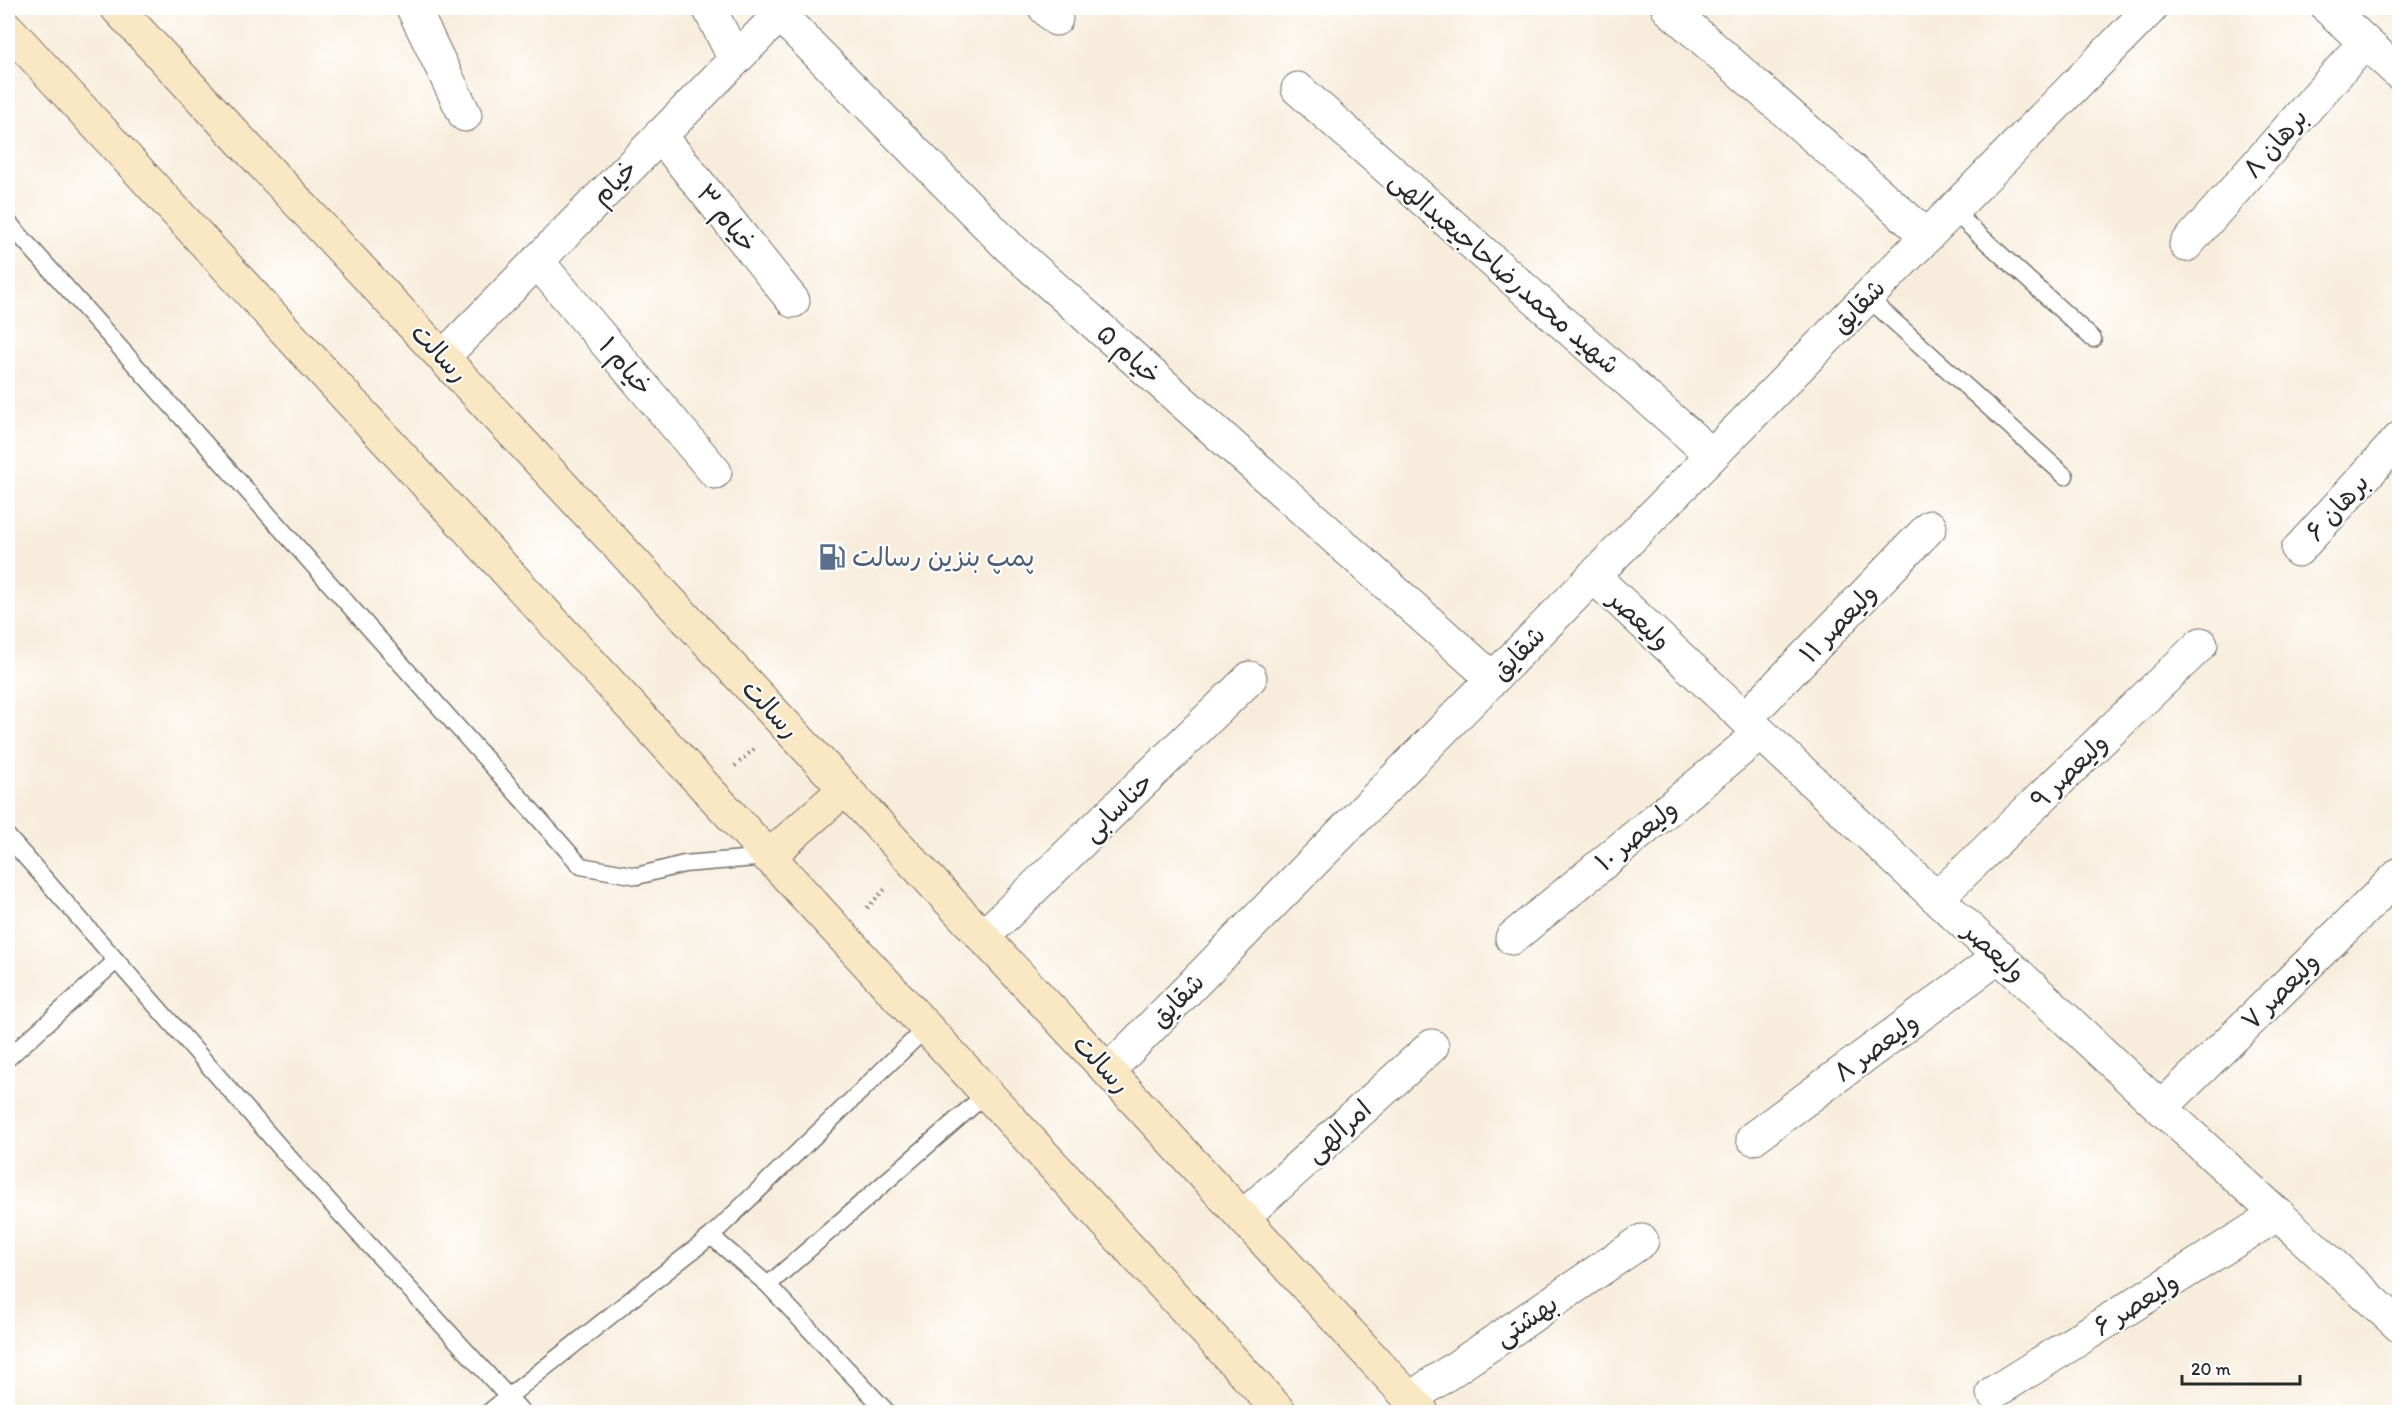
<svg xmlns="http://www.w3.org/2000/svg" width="2407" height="1420" viewBox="0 0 2407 1420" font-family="Itim,'Playpen Sans Arabic',sans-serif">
<rect width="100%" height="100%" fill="#fff"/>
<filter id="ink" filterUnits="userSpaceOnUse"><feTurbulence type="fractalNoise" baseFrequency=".0167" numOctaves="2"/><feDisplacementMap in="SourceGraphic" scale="12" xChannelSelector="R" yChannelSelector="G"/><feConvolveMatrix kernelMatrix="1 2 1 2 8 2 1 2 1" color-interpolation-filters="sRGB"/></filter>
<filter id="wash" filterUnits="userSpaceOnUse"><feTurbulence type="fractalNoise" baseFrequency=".008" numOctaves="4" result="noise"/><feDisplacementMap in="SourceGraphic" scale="24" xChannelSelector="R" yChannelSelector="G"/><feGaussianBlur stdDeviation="1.35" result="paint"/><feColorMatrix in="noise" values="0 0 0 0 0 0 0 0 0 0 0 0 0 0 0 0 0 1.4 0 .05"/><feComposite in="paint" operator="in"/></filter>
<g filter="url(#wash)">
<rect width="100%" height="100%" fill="#f8eddc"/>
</g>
<g filter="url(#ink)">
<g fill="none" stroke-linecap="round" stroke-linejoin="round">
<defs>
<path id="service" d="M 1952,210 L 2093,339
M 8,222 L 581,866 L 637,876 L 684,864 L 768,857
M 1867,297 L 2065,476
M 8,837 L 293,1162 L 522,1412
M 8,1058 L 116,961
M 711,1236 L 768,1285 L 887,1412
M 768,1285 L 986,1094
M 489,1412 L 711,1236 L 926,1028"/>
<path id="minor" d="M 413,8 L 465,115
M 709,8 L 735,59
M 1045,8 L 1056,19
M 1668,8 L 1927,236
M 2328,8 L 2400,74
M 779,14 L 1009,247 L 1493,679
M 1298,89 L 1712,455
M 660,135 L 793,301
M 2186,245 L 2365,42
M 537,261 L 715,472
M 443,357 L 786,8
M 2298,550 L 2400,438
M 1593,576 L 2161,1108 L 2400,1326
M 1746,718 L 1930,527
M 1937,898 L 2201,644
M 983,937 L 1250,678
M 1512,938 L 1761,733
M 1108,1071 L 2151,8
M 2161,1108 L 2400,874
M 1753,1138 L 2000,956
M 1243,1217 L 1432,1046
M 1993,1393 L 2278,1214
M 1410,1399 L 1642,1241"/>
<path id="secondary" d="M 117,8 L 1108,1071 L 1422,1412
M 8,29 L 1280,1412
M 768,857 L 845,789"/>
</defs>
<use href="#service" stroke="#736f69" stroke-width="19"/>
<use href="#minor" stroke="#736f69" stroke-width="35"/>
<use href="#secondary" stroke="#736f69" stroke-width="35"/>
<path stroke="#736f69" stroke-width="4" stroke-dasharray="1.5 4.5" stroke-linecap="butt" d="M 735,766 L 756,747
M 867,908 L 887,887"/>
<use href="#service" stroke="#fff" stroke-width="16"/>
<use href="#minor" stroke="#fff" stroke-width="33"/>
<use href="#secondary" stroke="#fae7c3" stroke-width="33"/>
</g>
</g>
<defs>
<symbol id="fuel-bare" viewBox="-9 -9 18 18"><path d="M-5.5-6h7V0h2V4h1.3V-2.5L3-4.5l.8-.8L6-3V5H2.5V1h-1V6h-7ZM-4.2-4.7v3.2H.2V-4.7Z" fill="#5c6f8a" stroke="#fff" stroke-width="2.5" paint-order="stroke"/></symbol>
</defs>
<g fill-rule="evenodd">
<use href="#fuel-bare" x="813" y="538" width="38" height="38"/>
</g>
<g text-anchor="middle" stroke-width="4.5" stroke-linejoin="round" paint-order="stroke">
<g font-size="26" fill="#2b2b2b" stroke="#fff">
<text transform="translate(2275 143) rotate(-49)" y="9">برهان ۸</text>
<text transform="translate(614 182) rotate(-45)" y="9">خیام</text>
<text transform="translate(727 218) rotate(51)" y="9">خیام ۳</text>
<text transform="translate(1505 272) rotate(41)" y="9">شهید محمدرضاحاجیعبدالهی</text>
<text transform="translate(1858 306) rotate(-46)" y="9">شقایق</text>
<text transform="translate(440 353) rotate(47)" y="9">رسالت</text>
<text transform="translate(1129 354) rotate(42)" y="9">خیام ۵</text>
<text transform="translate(626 366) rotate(50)" y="9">خیام ۱</text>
<text transform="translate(2337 507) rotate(-48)" y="9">برهان ۶</text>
<text transform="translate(1640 620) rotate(43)" y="9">ولیعصر</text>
<text transform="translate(1838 623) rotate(-46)" y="9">ولیعصر ۱۱</text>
<text transform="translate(1518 653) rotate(-46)" y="9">شقایق</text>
<text transform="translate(771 709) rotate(47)" y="9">رسالت</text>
<text transform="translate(2069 771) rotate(-44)" y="9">ولیعصر ۹</text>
<text transform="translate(1117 807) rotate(-44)" y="9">حناسابی</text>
<text transform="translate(1636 835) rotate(-39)" y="9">ولیعصر ۱۰</text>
<text transform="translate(1995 952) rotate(43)" y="9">ولیعصر</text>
<text transform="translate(2280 991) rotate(-45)" y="9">ولیعصر ۷</text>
<text transform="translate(1177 1000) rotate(-46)" y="9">شقایق</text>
<text transform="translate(1876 1047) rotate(-36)" y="9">ولیعصر ۸</text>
<text transform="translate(1102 1064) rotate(47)" y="9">رسالت</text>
<text transform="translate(1338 1131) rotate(-42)" y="9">امرالهی</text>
<text transform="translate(2136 1304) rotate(-32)" y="9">ولیعصر ۶</text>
<text transform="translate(1526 1320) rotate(-34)" y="9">بهشتی</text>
</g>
<g font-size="26" fill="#4e5e75" stroke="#fff" text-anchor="start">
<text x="852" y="566">پمپ بنزین رسالت</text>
</g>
</g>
<rect width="2407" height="1420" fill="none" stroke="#fff" stroke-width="30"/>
<path d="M2182 1375v9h118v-9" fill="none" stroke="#2b2b2b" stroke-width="3"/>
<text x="2191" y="1375" font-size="18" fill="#2b2b2b" stroke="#ffffff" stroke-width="4.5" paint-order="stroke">20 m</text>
</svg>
